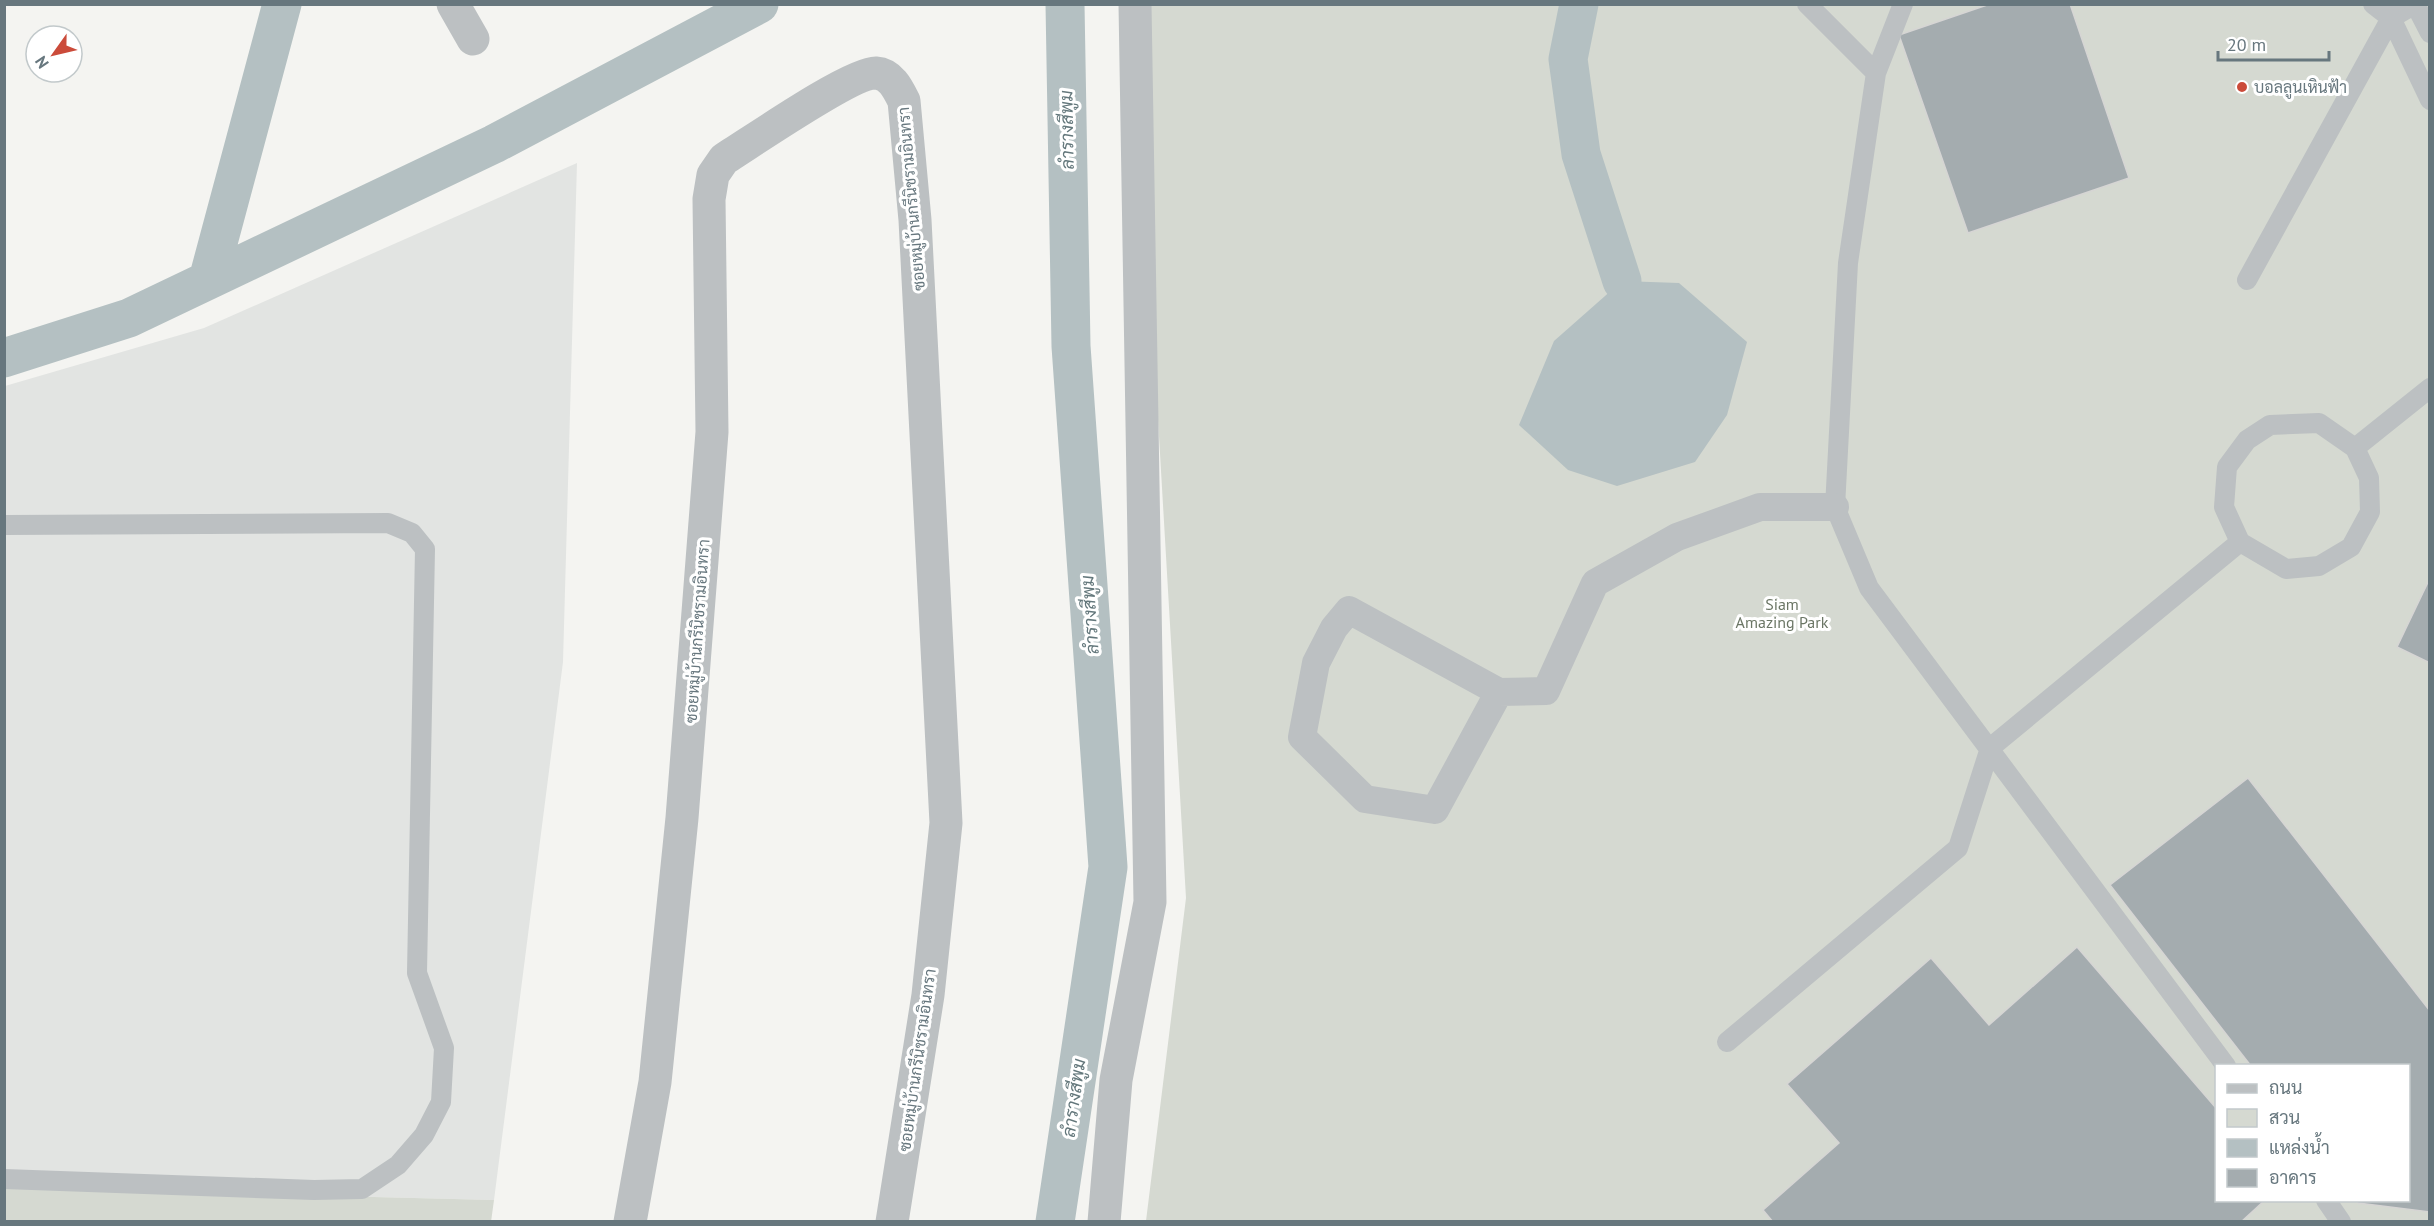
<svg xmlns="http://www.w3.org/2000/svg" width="2434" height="1226" viewBox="0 0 2434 1226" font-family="'PT Sans',Sarabun,sans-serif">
<rect width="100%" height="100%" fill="#f4f4f1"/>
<path fill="#e2e4e2" d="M 577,163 L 563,662 L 494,1200 L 5,1188 L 5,386 L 204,328 Z"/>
<path fill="#d5d9d1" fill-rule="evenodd" d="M 1138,4 L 2429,5 L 2429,1221 L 1146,1221 L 1186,898 L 1134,9 ZM 2216,1066 L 2408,1066 L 2408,1200 L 2216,1200 Z
M 5,1188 L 494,1200 L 491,1222 L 5,1222 Z"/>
<path fill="#b4c0c2" d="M 1622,281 L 1679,283 L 1747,342 L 1727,415 L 1695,462 L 1617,486 L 1568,470 L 1519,425 L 1554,341 Z"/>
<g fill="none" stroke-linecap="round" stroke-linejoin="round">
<path stroke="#b4c0c2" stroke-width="39" d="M 1579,4 L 1568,59 L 1581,154 L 1622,281
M 208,280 L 282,4
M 4,358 L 129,318 L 494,144 L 759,4
M 1055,1222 L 1108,867 L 1071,346 L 1065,4"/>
</g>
<path fill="#a4acaf" stroke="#d6d5d4" stroke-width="1.5" d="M 1990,4 L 2070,4 L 2129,178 L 1968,233 L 1899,35 Z
M 2430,578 L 2430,663 L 2397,647 Z
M 2248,778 L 2430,1011 L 2430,1212 L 2358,1203 L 2356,1200 L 2408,1200 L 2408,1066 L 2251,1066 L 2110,885 Z
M 2077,947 L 2216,1108 L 2216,1200 L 2265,1200 L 2241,1222 L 1773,1222 L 1763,1210 L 1839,1143 L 1787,1084 L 1931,958 L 1989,1025 Z"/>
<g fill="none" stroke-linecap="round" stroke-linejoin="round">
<path stroke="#bcc0c2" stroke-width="20" d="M 1807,4 L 1876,73
M 1903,4 L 1876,73 L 1848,263 L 1835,507 L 1869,588 L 2226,1066
M 2415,4 L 2391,18 L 2430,100
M 2415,4 L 2430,33
M 2247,280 L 2391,18 L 2373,4
M 2355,448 L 2430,388
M 4,525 L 388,523 L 412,533 L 425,549 L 417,973 L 444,1048 L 441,1102 L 424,1135 L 398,1165 L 362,1189 L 314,1190 L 4,1179
M 1727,1042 L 1958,848 L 1990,748 L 2240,542 L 2286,569 L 2319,566 L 2351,547 L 2370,512 L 2369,478 L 2355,448 L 2319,423 L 2270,425 L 2247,440 L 2227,467 L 2224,507 L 2240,542
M 2326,1200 L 2341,1222"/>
<path stroke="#bcc0c2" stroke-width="28" d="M 1499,692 L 1435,810 L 1365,799 L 1302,737 L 1316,663 L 1334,628 L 1349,610 L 1499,692 L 1546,691 L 1595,583 L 1677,537 L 1760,507 L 1835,507"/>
<path stroke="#bcc0c2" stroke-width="33" d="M 453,4 L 473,39
M 630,1222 L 655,1082 L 682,818 L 712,432 L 709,199 L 713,175 L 724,159 C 750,143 852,72 876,73 C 891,74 898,89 904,101 L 915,220 L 946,823 L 928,995 L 892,1222
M 1104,1222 L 1116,1080 L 1150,902 L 1135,4"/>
</g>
<circle fill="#cb4b3a" stroke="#fff" stroke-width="2" cx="2242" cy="87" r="6"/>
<g text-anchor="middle" stroke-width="6" stroke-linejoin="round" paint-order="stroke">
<g font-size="16" fill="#67777e" stroke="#fff" text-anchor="start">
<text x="2254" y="93">บอลลูนเหินฟ้า</text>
</g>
<g font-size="16" fill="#67777e" stroke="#fff">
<text transform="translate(911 199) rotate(-95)" y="6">ซอยหมู่บ้านกรีนิชรามอินทรา</text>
<text transform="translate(697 631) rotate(-86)" y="6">ซอยหมู่บ้านกรีนิชรามอินทรา</text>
<text transform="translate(917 1060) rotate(-82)" y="6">ซอยหมู่บ้านกรีนิชรามอินทรา</text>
</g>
<g font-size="16" fill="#6b7665" stroke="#fff">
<text x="1782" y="610">Siam<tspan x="1782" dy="18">Amazing Park</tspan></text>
</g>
<g font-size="18" font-style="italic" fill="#63777b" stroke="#fff">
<text transform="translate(1067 130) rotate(-91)" y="6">ลำรางสีพูม</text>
<text transform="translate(1090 615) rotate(-94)" y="6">ลำรางสีพูม</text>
<text transform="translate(1074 1098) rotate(-82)" y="6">ลำรางสีพูม</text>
</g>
</g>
<rect width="2434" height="1226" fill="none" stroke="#67777e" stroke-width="12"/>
<rect x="2215" y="1064" width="195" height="138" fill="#ffffff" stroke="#c2c9cb" stroke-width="1.5"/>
<rect x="2227" y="1084" width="30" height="9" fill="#bcc0c2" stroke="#c2c9cb" stroke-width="1.5"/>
<text x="2269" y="1094" font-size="18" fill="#67777e">ถนน</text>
<rect x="2227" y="1109" width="30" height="18" fill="#d5d9d1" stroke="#c2c9cb" stroke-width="1.5"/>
<text x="2269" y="1124" font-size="18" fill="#67777e">สวน</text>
<rect x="2227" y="1139" width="30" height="18" fill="#b4c0c2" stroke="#c2c9cb" stroke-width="1.5"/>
<text x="2269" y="1154" font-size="18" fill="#67777e">แหล่งน้ำ</text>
<rect x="2227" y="1169" width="30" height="18" fill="#a4acaf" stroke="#c2c9cb" stroke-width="1.5"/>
<text x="2269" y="1184" font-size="18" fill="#67777e">อาคาร</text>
<g transform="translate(54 54) rotate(236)"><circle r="28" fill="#ffffff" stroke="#c2c9cb" stroke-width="1.5"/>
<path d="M0-4.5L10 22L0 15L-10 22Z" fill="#cb4b3a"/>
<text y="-9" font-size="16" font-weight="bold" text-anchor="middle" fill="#67777e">N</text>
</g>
<path d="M2218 51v9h111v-9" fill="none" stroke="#67777e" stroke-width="3"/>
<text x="2227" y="51" font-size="18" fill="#67777e" stroke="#ffffff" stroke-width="4.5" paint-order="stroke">20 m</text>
</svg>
